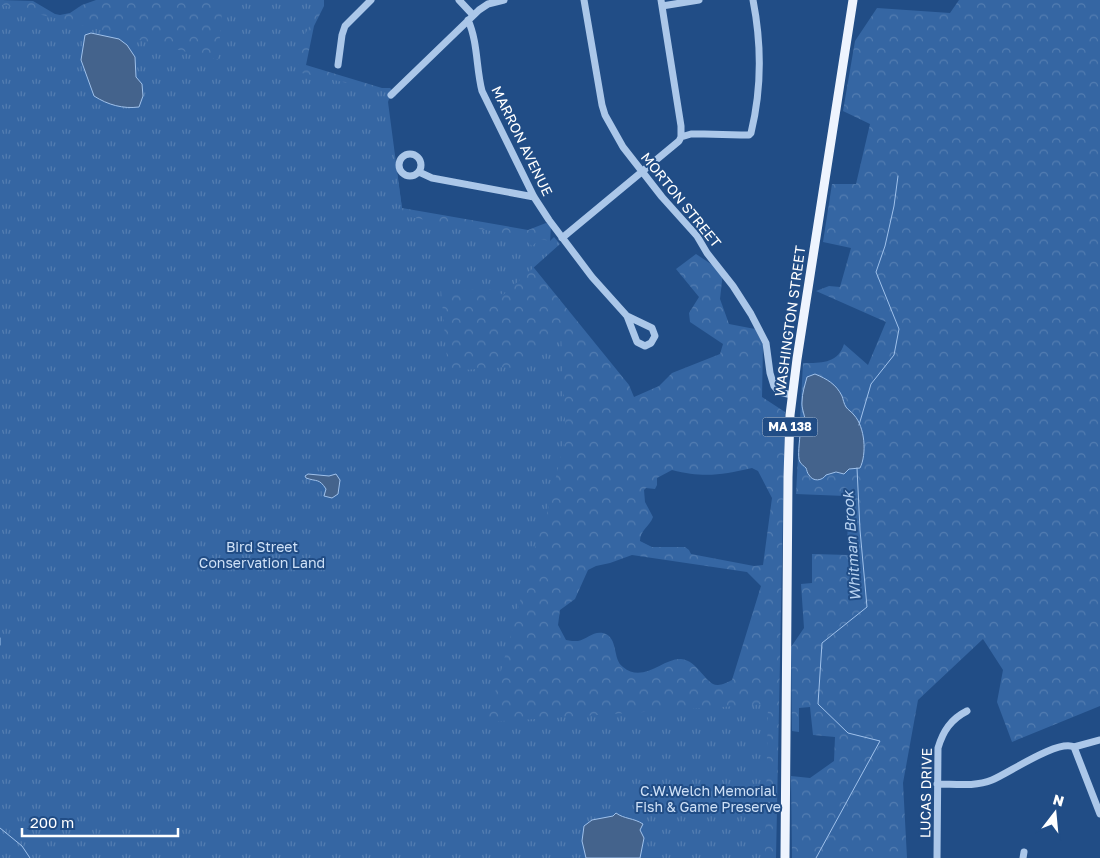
<svg xmlns="http://www.w3.org/2000/svg" width="1100" height="858" viewBox="0 0 1100 858" font-family="'Golos Text',sans-serif">
<defs>
<pattern id="forest-crowns" width="20" height="18" patternUnits="userSpaceOnUse" patternTransform="scale(1.25)"><rect width="20" height="18" fill="#3566a3"/><path d="M2 6a3 3 0 1 1 6 0M12 15a3 3 0 1 1 6 0" fill="none" stroke="#537db1"/></pattern>
<pattern id="park-tufts" width="24" height="20" patternUnits="userSpaceOnUse" patternTransform="scale(1.25)"><rect width="24" height="20" fill="#3566a3"/><path d="M3 7l-1-3M5 7V3M7 7l1-3M15 17l-1-3M17 17v-4M19 17l1-3" fill="none" stroke="#537db1"/></pattern>
</defs>
<rect width="100%" height="100%" fill="#214d86"/>
<path fill="url(#forest-crowns)" fill-rule="evenodd" d="M 0,0 L 33,1 L 55,14 L 60,15 L 70,13 L 82,5 L 96,0 L 324,0 L 324,6 L 314,26 L 306,65 L 382,88 L 390,88 L 396,96 L 386,97 L 402,208 L 528,230 L 546,223 L 551,225 L 550,243 L 526,258 L 629,385 L 634,397 L 659,386 L 672,373 L 720,354 L 723,344 L 690,322 L 689,313 L 699,297 L 676,269 L 696,254 L 723,272 L 720,299 L 729,324 L 755,329 L 763,345 L 762,397 L 785,412 L 776,858 L 0,858 ZM 752,468 L 758,471 L 772,498 L 763,565 L 754,566 L 691,554 L 689,550 L 685,547 L 652,547 L 640,541 C 640,530 650,526 653,517 L 645,502 L 644,490 L 646,488 L 655,489 L 657,485 L 657,478 L 672,470 C 704,478 721,475 752,468 ZM 632,555 L 747,572 L 761,586 L 732,680 C 728,682 722,685 718,685 C 706,686 698,660 681,659 C 663,658 643,684 623,667 C 612,659 619,637 603,633 C 593,631 587,639 578,641 C 574,641 570,641 566,640 L 558,625 L 560,610 L 575,599 L 588,570 L 596,566 L 610,563 Z
M 959,0 L 1100,0 L 1100,706 L 1012,742 L 997,702 L 1003,670 L 983,639 L 918,700 L 903,783 L 907,858 L 792,858 L 791,776 L 810,778 L 834,761 L 835,737 L 813,735 L 810,707 L 799,708 L 799,732 L 792,731 L 791,647 L 804,628 L 801,584 L 812,583 L 812,554 L 849,555 L 845,496 L 796,494 L 803,363 C 820,363 838,364 844,344 L 868,365 L 886,322 L 816,291 L 829,286 L 840,287 L 851,248 L 823,242 L 832,184 L 856,184 L 870,124 L 843,111 L 855,41 L 877,8 L 950,13 ZM 841,395 L 846,408 L 855,416 L 844,474 C 833,471 821,475 809,475 L 799,455 L 800,433 C 808,425 805,415 802,405 Z"/>
<path fill="url(#park-tufts)" d="M 0,0 L 4,0 L 3,5 L 218,60 L 223,0 L 322,0 L 320,7 L 304,36 L 297,72 L 384,91 L 390,88 L 396,96 L 389,99 L 388,102 L 403,216 L 521,236 L 532,246 L 540,239 L 550,241 L 554,237 L 560,244 L 503,295 L 494,289 L 441,290 L 448,371 L 507,367 L 508,379 L 561,334 L 566,435 L 547,514 L 534,550 L 487,722 L 768,704 L 765,858 L 0,858 Z"/>
<path fill="#44638c" stroke="#9fc1eb" d="M 91,33 L 119,39 L 127,45 L 135,57 L 136,77 L 142,84 L 143,96 L 139,107 C 123,109 108,105 94,96 L 81,60 L 85,35 Z
M 815,374 C 827,379 836,384 842,396 C 843,399 844,404 846,407 C 848,410 852,412 854,415 C 865,427 867,454 860,468 L 849,469 L 844,474 L 836,472 L 826,475 C 822,481 813,482 809,475 C 807,473 807,470 806,468 C 804,466 801,464 800,462 C 797,457 800,440 800,433 C 811,423 801,413 802,402 C 802,393 805,385 807,377 Z
M 308,474 L 329,476 L 336,474 L 340,480 L 338,494 L 332,498 L 324,496 L 326,489 C 319,478 317,482 306,478 L 305,476 Z
M 616,813 C 624,819 634,818 643,824 L 640,830 L 644,838 L 640,858 L 586,858 L 582,841 L 584,826 L 592,820 L 613,816 Z"/>
<g fill="none" stroke-linecap="round" stroke-linejoin="round">
<path stroke="#9fc1eb" stroke-width="1" d="M 859,425 L 871,384 L 894,355 L 899,329 L 876,272 L 885,246 L 894,206 L 898,176
M 0,638 L 0,645
M 0,828 L 22,846 L 30,858
M 816,858 L 880,741 L 848,733 L 818,704 L 822,643 L 867,607 L 860,530 L 857,468"/>
<path stroke="#abc7e9" stroke-width="7" d="M 459,0 L 473,15
M 584,0 L 602,105 L 605,115 L 623,147 L 662,197 L 697,236 L 707,253 L 733,286 L 751,314 L 766,343 L 770,373 L 774,386 L 779,392 L 792,395
M 662,6 L 699,0
M 468,20 C 478,42 476,68 482,91 L 534,197 L 549,220 L 592,277 L 627,316 L 652,328 L 655,336 L 651,343 L 645,346 L 637,342 L 627,316
M 338,65 L 342,35 L 345,26 L 371,0
M 391,95 L 479,10 L 488,4 L 504,0
M 681,137 L 691,134 L 704,134 L 741,135 L 749,135 L 751,133 C 762,88 762,46 753,0
M399 165a11 11 0 1 1 22 0a11 11 0 1 1-22 0Z
M 419,172 L 432,178 L 534,197
M 562,238 L 679,141 L 681,137 L 681,126 L 661,0
M 1074,747 L 1100,814
M 1074,747 L 1100,740
M 937,784 C 955,784 975,787 992,780 C 1009,773 1058,739 1074,747
M 937,858 L 938,748 C 943,731 951,719 967,711
M 1023,858 L 1024,852"/>
<path stroke="#eef4fe" stroke-width="9" d="M 785,858 L 788,477 L 790,415 L 797,359 L 853,0"/>
</g>
<g text-anchor="middle" stroke-width="4" stroke-linejoin="round" paint-order="stroke">
<rect fill="#214d86" stroke="#bccadb" stroke-width="1" x="762.5" y="417.5" width="55" height="19" rx="4"/>
<g font-size="12" font-weight="bold" fill="#fff">
<text x="790" y="431">MA 138</text>
</g>
<g font-size="14" fill="#fff" stroke="#214d86">
<text transform="translate(522 141) rotate(64)" y="5">MARRON AVENUE</text>
<text transform="translate(681 200) rotate(51)" y="5">MORTON STREET</text>
<text transform="translate(790 321) rotate(-82)" y="5">WASHINGTON STREET</text>
<text transform="translate(926 793) rotate(-89)" y="5">LUCAS DRIVE</text>
</g>
<g font-size="14" fill="#cfe1f7" stroke="#214d86">
<text x="262" y="552">Bird Street<tspan x="262" dy="16">Conservation Land</tspan></text>
<text x="708" y="796">C.W.Welch Memorial<tspan x="708" dy="16">Fish &amp; Game Preserve</tspan></text>
</g>
<g font-size="15" font-style="italic" fill="#b6d1f1" stroke="#214d86">
<text transform="translate(852 546) rotate(-94)" y="5">Whitman Brook</text>
</g>
</g>
<g transform="translate(1055 813) rotate(16)" stroke="#214d86" stroke-width="4" paint-order="stroke">
<path d="M0-4L9 19L0 12L-9 19Z" fill="#ffffff"/>
<text y="-8" font-size="14" font-weight="bold" text-anchor="middle" fill="#ffffff">N</text>
</g>
<path d="M22 828v8h156v-8" fill="none" stroke="#ffffff" stroke-width="2.5"/>
<text x="30" y="828" font-size="15" fill="#ffffff" stroke="#214d86" stroke-width="4" paint-order="stroke">200 m</text>
</svg>
